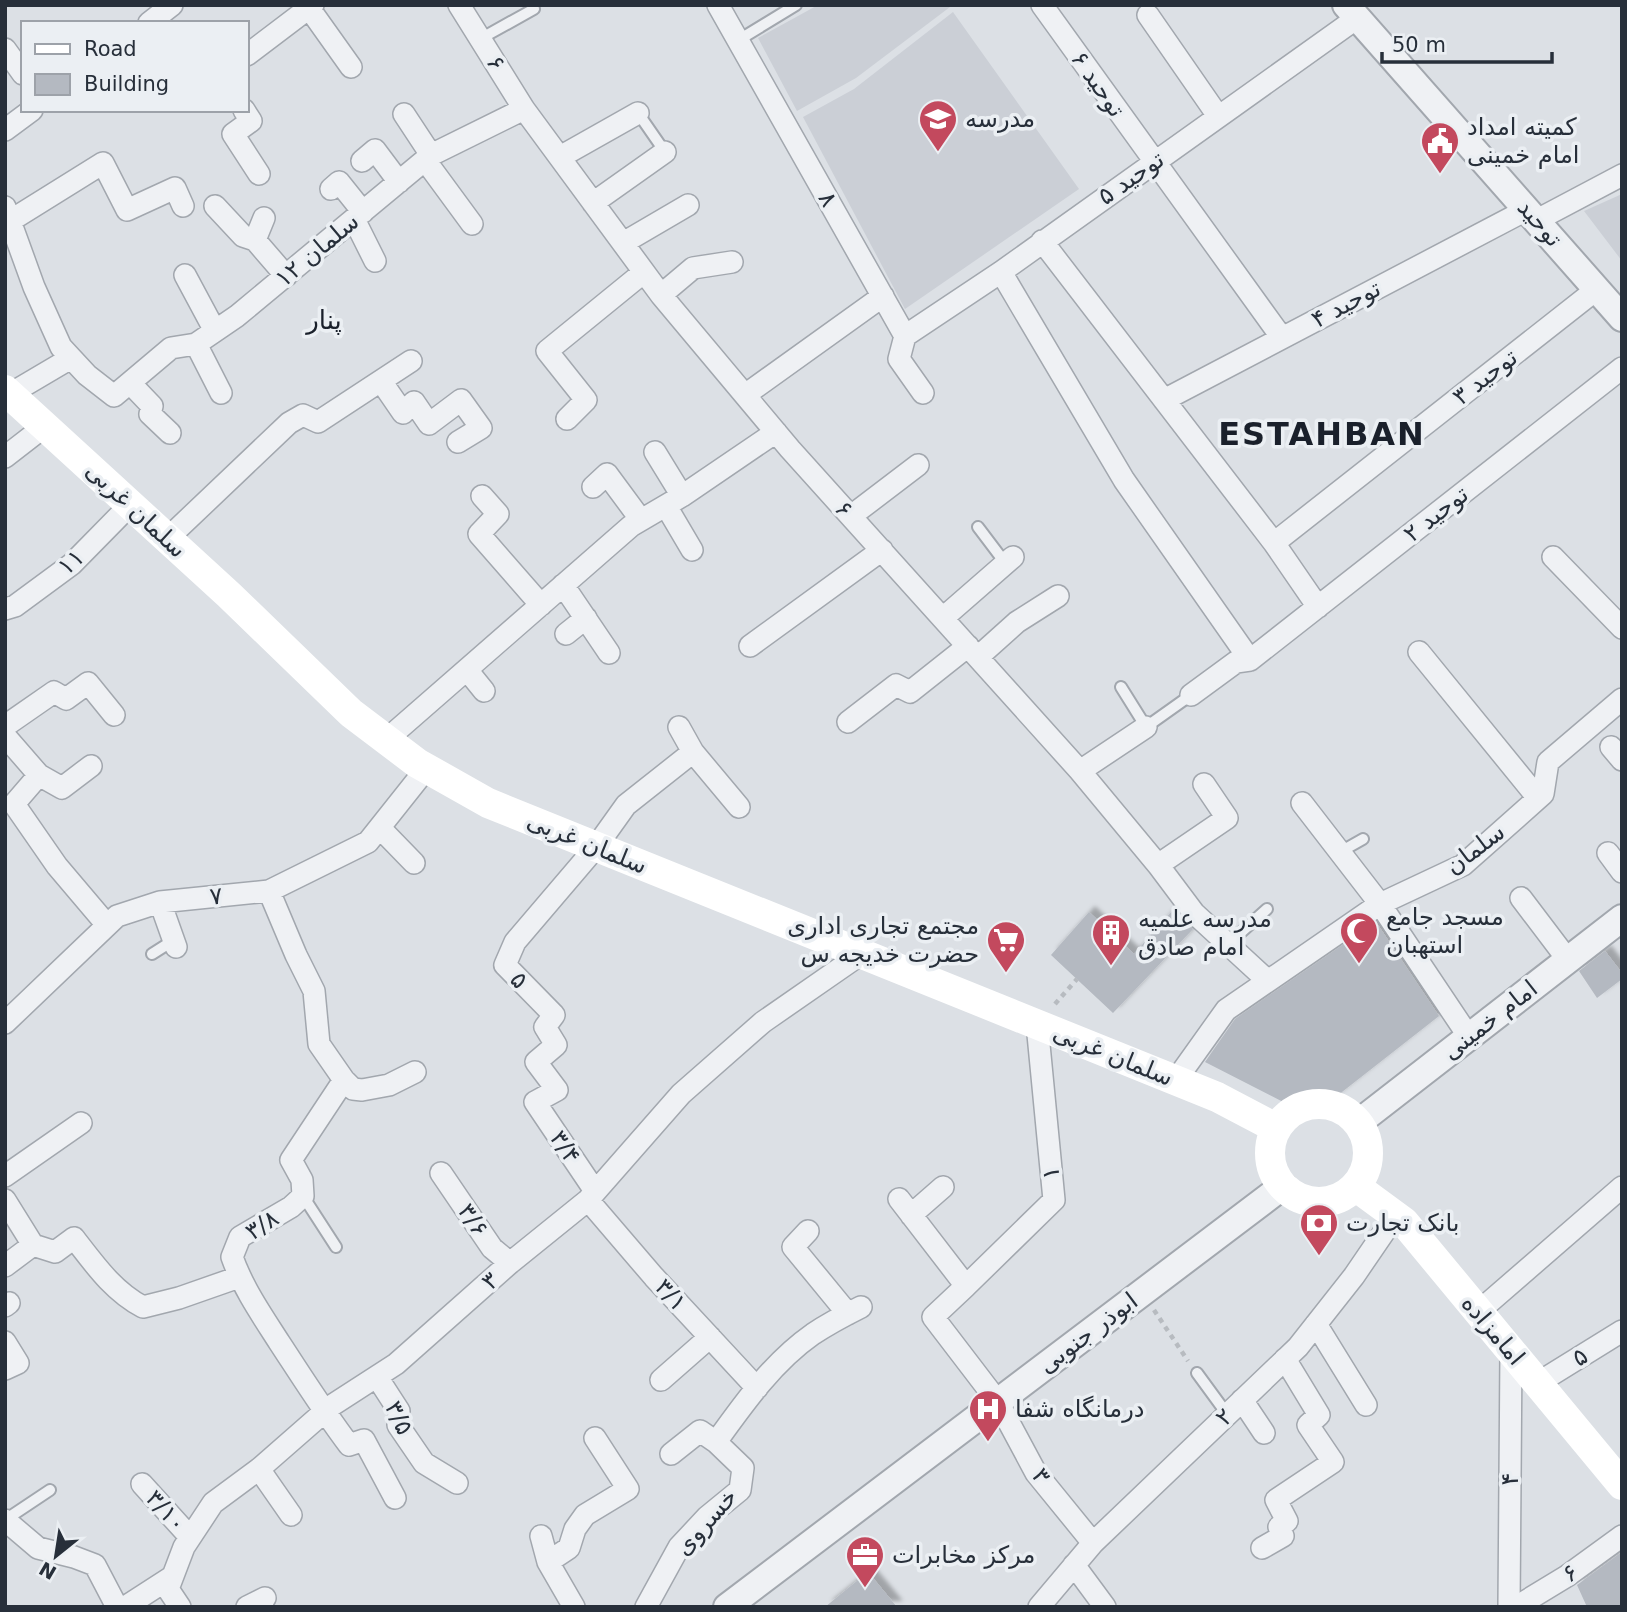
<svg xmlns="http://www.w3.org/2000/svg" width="1627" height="1612" viewBox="0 0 1627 1612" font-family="'DejaVu Sans',Vazirmatn,sans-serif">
<defs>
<filter id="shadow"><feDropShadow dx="6" dy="-6" stdDeviation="2" flood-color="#0004"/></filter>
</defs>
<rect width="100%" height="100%" fill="#dce0e5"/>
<path fill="#cbcfd6" d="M 818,5 L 949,5 L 950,7 L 856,78 L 797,111 L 758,38 Z
M 953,12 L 1079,189 L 905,309 L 803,117 L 854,89 Z
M 1622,194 L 1622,261 L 1584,211 Z"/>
<path fill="#b4b9c1" filter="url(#shadow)" d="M 1173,910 L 1193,929 L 1113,1013 L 1051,955 L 1089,912 L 1134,954 Z
M 1376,922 L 1439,1016 L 1333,1099 L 1291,1106 L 1205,1062 L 1235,1019 Z
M 1605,951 L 1622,973 L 1622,979 L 1597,998 L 1579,971 Z
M 1622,1552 L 1622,1607 L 1587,1607 L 1577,1585 Z
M 868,1572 L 897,1607 L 825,1607 Z"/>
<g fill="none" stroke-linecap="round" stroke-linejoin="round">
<defs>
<path id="service" d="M 480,39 L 534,9
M 737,41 L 796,5
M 638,113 L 665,152
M 978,527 L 1006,564
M 1121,687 L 1146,727 L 1191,695
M 1340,852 L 1363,839
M 1228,944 L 1267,909
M 152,954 L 174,940
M 303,1196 L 336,1247
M 1197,1373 L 1227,1414
M 5,1520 L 50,1490"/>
<path id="minor" d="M 459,5 L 524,109 L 661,295 L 790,449 L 1080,771 L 1158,865 L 1194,913 L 1268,981
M 718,5 L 905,336 L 899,359 L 923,393
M 1042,5 L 1282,338
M 309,8 L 351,67
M 1148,15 L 1218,116
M 149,23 L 172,5
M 5,49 L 23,74
M 247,55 L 313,5
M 244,110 L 251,121 L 233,134 L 259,174
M 404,114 L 431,155
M 5,130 L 32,110
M 560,157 L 638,113
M 425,160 L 472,224
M 362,161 L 375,150 L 399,182
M 331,189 L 339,182 L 363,212
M 593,203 L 665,152
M 215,206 L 243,236 L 255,240 L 286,276
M 5,207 L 34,287 L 61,347 L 87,375 L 114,396 L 171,348 L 196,344 L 237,316 L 431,155 L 524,109
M 354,219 L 375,261
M 1537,220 L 1622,175
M 5,224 L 103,163 L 127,210 L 175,188 L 183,206
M 255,240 L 264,218
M 1042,241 L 1274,543 L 1318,607
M 623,243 L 688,205
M 1001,272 L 1124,480 L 1250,660
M 185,275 L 215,331
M 661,295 L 693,268 L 732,262
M 905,336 L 1001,272 L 1357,18
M 196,344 L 221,393
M 381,381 L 403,413 L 414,402 L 429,424 L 461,400 L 481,428 L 458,442
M 130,383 L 152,406 L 150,414 L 170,433
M 10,394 L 71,358
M 745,395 L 883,296
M 1164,400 L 1528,209
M 567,419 L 586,400 L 547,351 L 644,272
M 655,452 L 682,496
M 5,457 L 45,426
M 593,487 L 607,474 L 641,520
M 482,496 L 498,514 L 479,534 L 541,605
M 666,506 L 692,550
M 851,516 L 918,465
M 167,539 L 289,423 L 303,415 L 318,422 L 411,361
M 1274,543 L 1597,289
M 1553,557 L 1622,628
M 563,585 L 609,653
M 5,609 L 15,606 L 72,564 L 130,505
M 943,618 L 1013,557
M 566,634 L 586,618
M 750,646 L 882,550
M 1419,652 L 1538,798
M 978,657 L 1017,622 L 1058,596
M 1250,660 L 1622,368
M 467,670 L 484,691
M 1191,695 L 1236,662 L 1250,660
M 848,722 L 896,685 L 910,692 L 968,646
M 5,726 L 54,692 L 66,699 L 88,683 L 114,715
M 679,727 L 693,752 L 739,807
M 5,736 L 39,775 L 62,788 L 91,766
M 386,740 L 631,526 L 682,496 L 776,432
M 1611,747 L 1622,760
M 1080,771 L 1146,727
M 39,775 L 14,804 L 57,866 L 107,925
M 1302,803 L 1380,904 L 1469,1037
M 380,828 L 414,863
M 1608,853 L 1622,872
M 1158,865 L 1227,818 L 1204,784
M 269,891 L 296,955 L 314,991 L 319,1044 L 344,1080 L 353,1089 L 362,1090 L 389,1085 L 415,1072
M 1521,898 L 1568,960
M 160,902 L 176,947
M 5,1023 L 117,916 L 160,902 L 269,891 L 368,842 L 426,769
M 344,1080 L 291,1160 L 302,1180 L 303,1196 L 291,1207 L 240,1237 L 232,1257 C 243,1288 261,1314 279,1342 C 302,1377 324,1412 349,1445 L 364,1440 L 395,1498
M 1176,1080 L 1226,1010 L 1380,904 L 1463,865 L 1543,794 L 1548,762 L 1622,699
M 441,1173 L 492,1248 L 510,1263
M 5,1176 L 81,1123
M 595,1191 L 535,1102 L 557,1090 L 536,1062 L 556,1045 L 545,1027 L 554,1015 L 505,965 L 515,942 L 596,847 L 626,805 L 693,752
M 899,1199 L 966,1286 L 933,1317 L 998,1402 L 1036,1473 L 1093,1543
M 5,1200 L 33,1245 L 55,1252 L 74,1238 C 95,1265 113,1291 143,1307 L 179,1298 L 239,1277
M 588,1200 L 654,1277 L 757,1388
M 911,1215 L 943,1187
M 808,1231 L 793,1247 L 848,1314
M 5,1266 L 33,1245
M 966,1286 L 1054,1200 L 1037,1024
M 5,1306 L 9,1303
M 1478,1312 L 1622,1187
M 1316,1324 L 1366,1405
M 5,1342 L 18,1363 L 5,1369
M 377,1377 L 399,1411 L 398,1425 L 424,1463 L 457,1483
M 661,1380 L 710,1337
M 1538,1383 L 1622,1331
M 1242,1400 L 1264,1433
M 716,1442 C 744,1403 773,1362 813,1334 C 828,1324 845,1315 861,1307
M 259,1469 L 291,1515
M 142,1484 L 190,1537
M 5,1520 L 38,1548 L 74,1557 L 95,1565 L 117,1607
M 541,1536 L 548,1562 L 574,1607
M 1262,1548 L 1283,1536 L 1279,1527 L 1287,1521 L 1276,1500 L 1333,1462 L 1308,1425 L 1319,1415 L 1285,1359
M 548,1562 L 569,1548 L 575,1529 L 585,1515 L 628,1489 L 595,1438
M 1074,1565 L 1105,1607
M 125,1607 L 173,1576
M 180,1607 L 168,1589 L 184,1547 L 213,1503 L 259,1469 L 331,1406 L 396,1364 L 510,1263 L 588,1200 L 681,1094 L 763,1022 L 861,954
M 247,1607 L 265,1598
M 646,1607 L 679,1547 L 707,1517 L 740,1490 L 743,1468 L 716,1442 L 700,1431 L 671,1454
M 1039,1607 L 1093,1543 L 1298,1347 L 1354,1276 L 1395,1216
M 1509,1607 L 1511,1351
M 1516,1607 L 1567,1576 L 1622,1536"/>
<path id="tertiary" d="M 1346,5 L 1622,318
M 1358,1123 L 1622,918
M 727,1607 L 1283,1186"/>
</defs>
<use href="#service" stroke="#a2a7ae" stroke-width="14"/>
<use href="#minor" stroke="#a2a7ae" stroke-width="24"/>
<use href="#tertiary" stroke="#a2a7ae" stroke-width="30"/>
<path stroke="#b7bbc0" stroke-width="4.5" stroke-dasharray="5 5" stroke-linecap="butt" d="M 1055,1004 L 1077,979
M 1154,1310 L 1188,1361"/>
<use href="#service" stroke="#eff1f4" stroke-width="10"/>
<use href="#minor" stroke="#eff1f4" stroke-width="21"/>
<use href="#tertiary" stroke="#eff1f4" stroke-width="26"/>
<path stroke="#fff" stroke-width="30" d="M 5,390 L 229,595 L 351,713 L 417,763 L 488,803 L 1217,1097 L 1276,1128
M1270 1153a49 49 0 1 1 98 0a49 49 0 1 1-98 0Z
M 1355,1186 L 1404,1222 L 1622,1485"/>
</g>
<defs>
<symbol id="school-pin" viewBox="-11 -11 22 30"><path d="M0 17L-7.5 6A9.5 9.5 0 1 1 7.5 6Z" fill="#c3495e" stroke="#ebeff3"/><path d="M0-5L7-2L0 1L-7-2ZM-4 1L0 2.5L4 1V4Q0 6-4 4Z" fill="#fff"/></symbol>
<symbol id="civic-pin" viewBox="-11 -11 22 30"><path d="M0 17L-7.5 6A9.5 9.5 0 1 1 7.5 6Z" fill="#c3495e" stroke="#ebeff3"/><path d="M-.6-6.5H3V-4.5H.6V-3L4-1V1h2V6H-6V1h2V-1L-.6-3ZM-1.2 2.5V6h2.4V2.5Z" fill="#fff"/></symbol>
<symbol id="mosque-pin" viewBox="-11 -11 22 30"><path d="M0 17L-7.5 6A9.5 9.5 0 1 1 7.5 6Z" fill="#c3495e" stroke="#ebeff3"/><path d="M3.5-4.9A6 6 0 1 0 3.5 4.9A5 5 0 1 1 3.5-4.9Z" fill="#fff"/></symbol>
<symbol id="building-pin" viewBox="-11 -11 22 30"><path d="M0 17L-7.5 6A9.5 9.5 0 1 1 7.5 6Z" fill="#c3495e" stroke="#ebeff3"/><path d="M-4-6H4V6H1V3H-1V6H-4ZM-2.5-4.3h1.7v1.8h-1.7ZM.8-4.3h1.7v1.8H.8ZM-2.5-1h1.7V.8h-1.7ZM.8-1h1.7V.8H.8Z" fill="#fff"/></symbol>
<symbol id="supermarket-pin" viewBox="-11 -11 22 30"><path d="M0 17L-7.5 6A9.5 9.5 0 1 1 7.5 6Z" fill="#c3495e" stroke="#ebeff3"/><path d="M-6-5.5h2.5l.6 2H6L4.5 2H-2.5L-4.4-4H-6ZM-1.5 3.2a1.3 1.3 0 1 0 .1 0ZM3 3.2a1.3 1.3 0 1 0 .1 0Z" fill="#fff"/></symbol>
<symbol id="bank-pin" viewBox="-11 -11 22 30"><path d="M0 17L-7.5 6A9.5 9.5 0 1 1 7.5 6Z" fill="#c3495e" stroke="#ebeff3"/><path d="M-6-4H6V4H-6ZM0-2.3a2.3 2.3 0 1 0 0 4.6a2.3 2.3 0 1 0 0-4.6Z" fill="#fff"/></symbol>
<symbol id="hospital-pin" viewBox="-11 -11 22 30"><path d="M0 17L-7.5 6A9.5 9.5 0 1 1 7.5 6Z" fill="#c3495e" stroke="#ebeff3"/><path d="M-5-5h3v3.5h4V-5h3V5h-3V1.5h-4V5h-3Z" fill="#fff"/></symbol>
<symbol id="office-pin" viewBox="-11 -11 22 30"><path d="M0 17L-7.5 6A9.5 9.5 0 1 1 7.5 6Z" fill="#c3495e" stroke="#ebeff3"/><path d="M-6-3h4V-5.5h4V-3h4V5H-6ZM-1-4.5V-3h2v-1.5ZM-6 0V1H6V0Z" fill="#fff"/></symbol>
</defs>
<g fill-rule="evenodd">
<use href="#school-pin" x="916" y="97" width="44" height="60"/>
<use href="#civic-pin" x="1418" y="119" width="44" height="60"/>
<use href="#mosque-pin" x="1337" y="909" width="44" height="60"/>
<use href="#building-pin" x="1089" y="911" width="44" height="60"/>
<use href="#supermarket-pin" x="984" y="918" width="44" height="60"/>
<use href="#bank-pin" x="1297" y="1201" width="44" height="60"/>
<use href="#hospital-pin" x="966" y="1387" width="44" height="60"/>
<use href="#office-pin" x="843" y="1533" width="44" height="60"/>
</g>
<g text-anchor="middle" stroke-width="7" stroke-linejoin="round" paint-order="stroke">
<g font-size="24" fill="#272f3a" stroke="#ebeff3">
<text transform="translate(496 63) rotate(58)" y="8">۶</text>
<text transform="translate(1098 84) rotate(55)" y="8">توحید ۶</text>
<text transform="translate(1131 178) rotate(-35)" y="8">توحید ۵</text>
<text transform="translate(828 199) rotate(60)" y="8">۸</text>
<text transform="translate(1540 223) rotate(49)" y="8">توحید</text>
<text transform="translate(317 250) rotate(-40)" y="8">سلمان ۱۲</text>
<text transform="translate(1346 304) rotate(-28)" y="8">توحید ۴</text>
<text transform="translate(1485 377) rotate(-38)" y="8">توحید ۳</text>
<text transform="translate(844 509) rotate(48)" y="8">۶</text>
<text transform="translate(136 510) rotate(43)" y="8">سلمان غربی</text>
<text transform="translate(1436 514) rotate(-38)" y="8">توحید ۲</text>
<text transform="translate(71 562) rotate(-41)" y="8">۱۱</text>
<text transform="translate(587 843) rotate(22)" y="8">سلمان غربی</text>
<text transform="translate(1475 849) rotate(-37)" y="8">سلمان</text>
<text transform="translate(216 896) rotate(-6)" y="8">۷</text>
<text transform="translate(519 980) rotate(47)" y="8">۵</text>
<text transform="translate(1490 1020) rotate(-38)" y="8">امام خمینی</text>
<text transform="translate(1113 1055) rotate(22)" y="8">سلمان غربی</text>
<text transform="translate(565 1147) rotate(56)" y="8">۳/۴</text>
<text transform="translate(1051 1173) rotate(-95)" y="8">۱</text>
<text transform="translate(473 1220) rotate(56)" y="8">۳/۶</text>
<text transform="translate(262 1225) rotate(-33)" y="8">۳/۸</text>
<text transform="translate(490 1281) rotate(-41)" y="8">۳</text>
<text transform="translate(671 1295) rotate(48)" y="8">۳/۱</text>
<text transform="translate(1493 1330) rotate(50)" y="8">امامزاده</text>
<text transform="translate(1088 1333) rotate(-37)" y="8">ابوذر جنوبی</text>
<text transform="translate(1580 1357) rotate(-32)" y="8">۵</text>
<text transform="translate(1224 1417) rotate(-44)" y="8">۲</text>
<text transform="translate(399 1418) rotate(65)" y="8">۳/۵</text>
<text transform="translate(1041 1476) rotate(55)" y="8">۳</text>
<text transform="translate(1510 1479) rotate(-90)" y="8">۴</text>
<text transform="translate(166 1511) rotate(48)" y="8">۳/۱۰</text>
<text transform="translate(706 1522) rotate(-48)" y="8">خسروی</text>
<text transform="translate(1570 1573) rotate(-34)" y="8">۶</text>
</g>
<g font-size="24" fill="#272f3a" stroke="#ebeff3" text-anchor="start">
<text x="965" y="127">مدرسه</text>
<text x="1467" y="135">کمیته امداد<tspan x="1467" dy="28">امام خمینی</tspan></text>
<text x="1386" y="925">مسجد جامع<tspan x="1386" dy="28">استهبان</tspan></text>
<text x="1138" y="927">مدرسه علمیه<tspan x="1138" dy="28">امام صادق</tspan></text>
<text x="979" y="934" text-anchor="end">مجتمع تجاری اداری<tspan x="979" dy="28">حضرت خدیجه س</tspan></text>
<text x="1346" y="1231">بانک تجارت</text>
<text x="1015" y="1417">درمانگاه شفا</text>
<text x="892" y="1563">مرکز مخابرات</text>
</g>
<g font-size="26" fill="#1a202b" stroke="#ebeff3">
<text x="324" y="329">پنار</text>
</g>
<g font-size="32" font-weight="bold" letter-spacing="2" fill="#1a202b" stroke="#ebeff3">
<text x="1322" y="445">ESTAHBAN</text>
</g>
</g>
<rect width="1627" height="1612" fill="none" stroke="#272f3a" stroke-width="14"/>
<rect x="21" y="21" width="228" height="91" fill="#ebeff3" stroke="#9da2a9" stroke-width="2"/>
<rect x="35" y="44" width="35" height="10" fill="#ffffff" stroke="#9da2a9" stroke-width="2"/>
<text x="84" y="56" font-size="21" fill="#272f3a">Road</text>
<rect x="35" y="74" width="35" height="21" fill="#b4b9c1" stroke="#9da2a9" stroke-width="2"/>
<text x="84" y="91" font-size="21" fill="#272f3a">Building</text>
<g transform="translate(56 1556) rotate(210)" stroke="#ebeff3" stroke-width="5" paint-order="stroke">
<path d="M0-5L12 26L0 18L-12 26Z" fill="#272f3a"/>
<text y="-10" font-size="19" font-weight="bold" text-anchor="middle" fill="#272f3a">N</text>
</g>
<path d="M1382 52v10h170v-10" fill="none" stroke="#272f3a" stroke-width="3.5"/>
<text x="1392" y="52" font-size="21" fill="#272f3a" stroke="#ebeff3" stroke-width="5" paint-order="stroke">50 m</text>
</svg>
